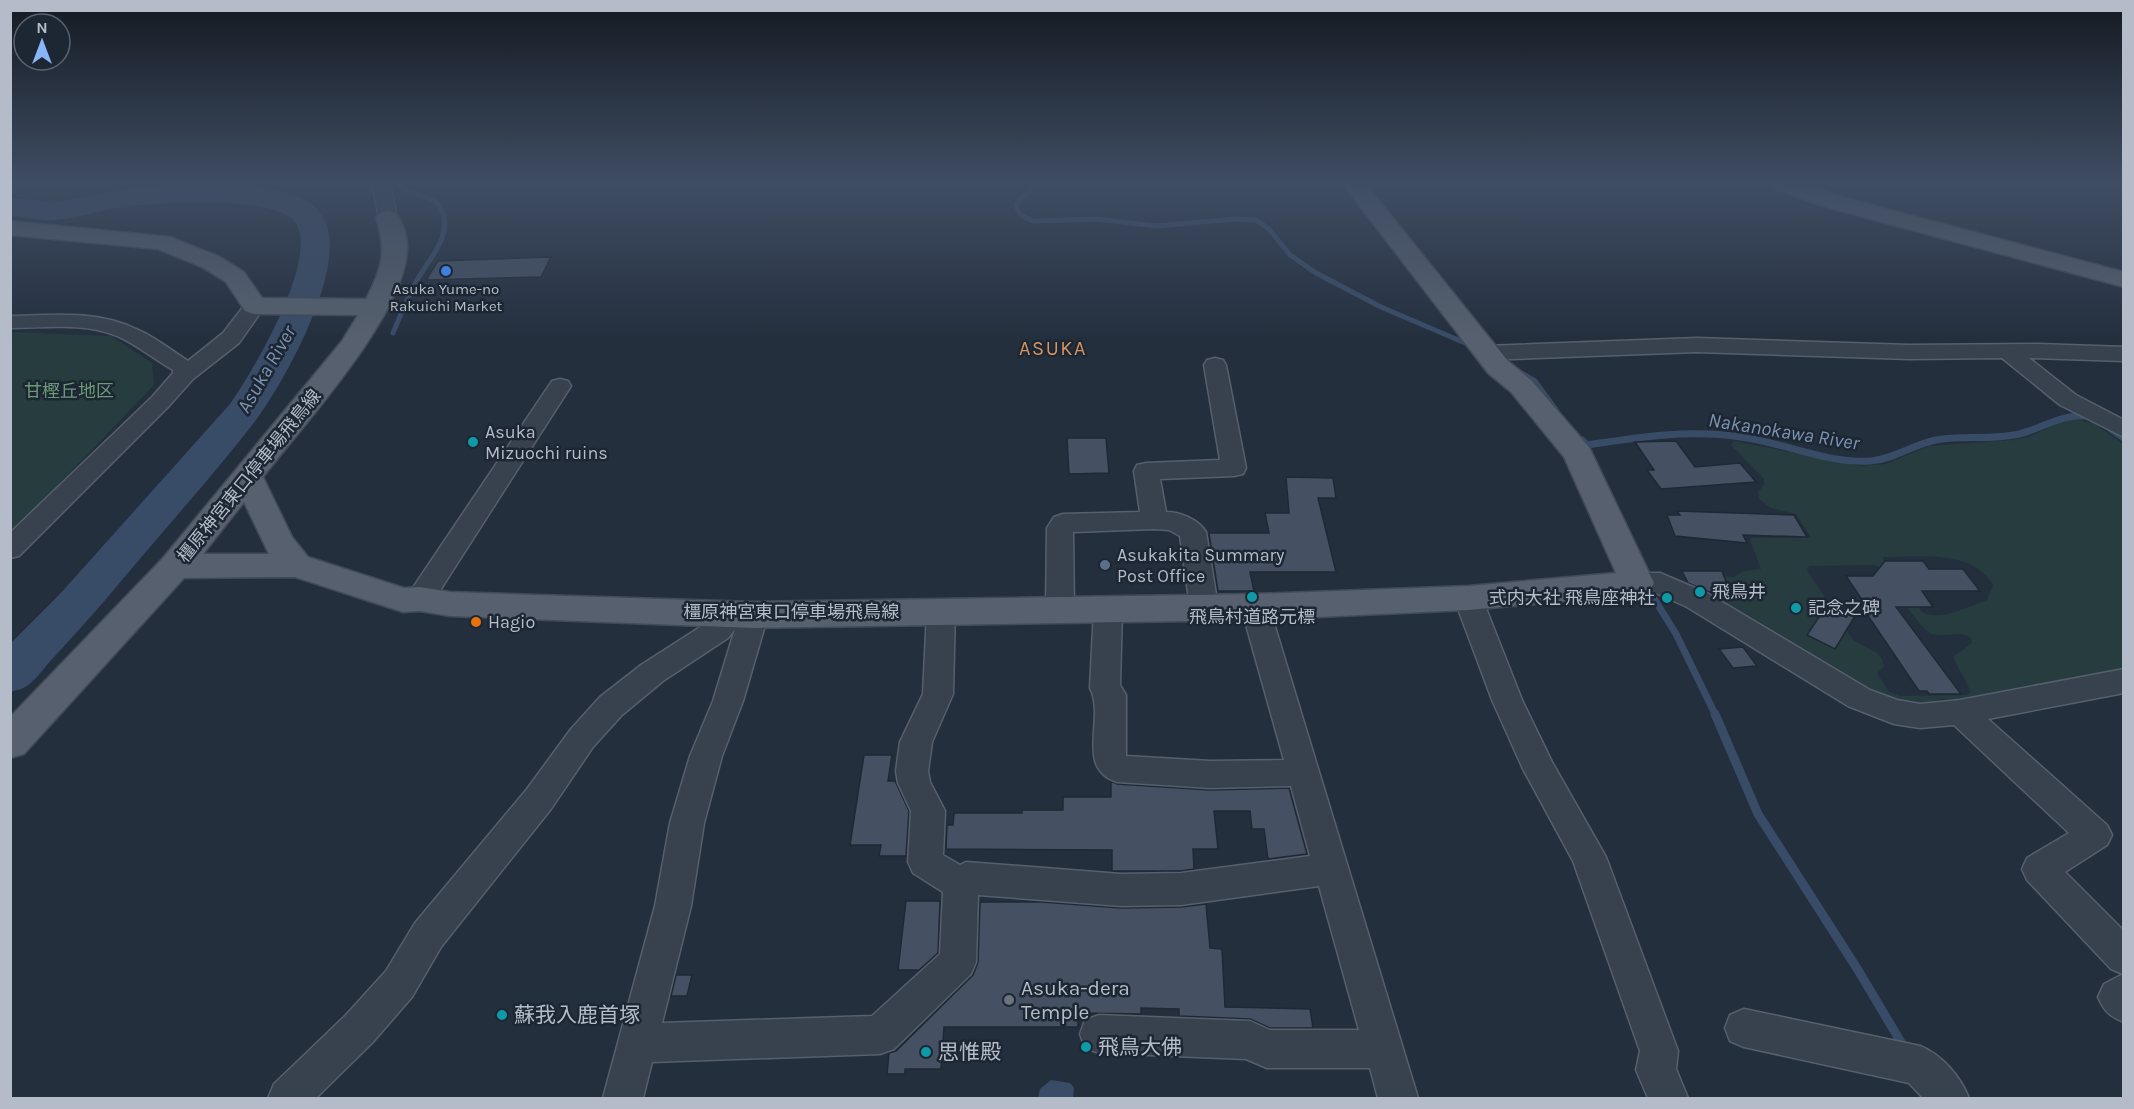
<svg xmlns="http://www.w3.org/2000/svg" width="2134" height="1109" viewBox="0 0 2134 1109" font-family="Karla,'Noto Sans JP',sans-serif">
<rect width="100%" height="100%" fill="#242f3e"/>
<path fill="#263c3f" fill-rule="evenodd" d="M 11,332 L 111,336 L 152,363 L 154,385 L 11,534 Z
M 2075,419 L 2095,424 L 2123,444 L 2123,672 L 2002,698 L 1940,699 L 1934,701 L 1930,707 L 1892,704 L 1704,595 L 1696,577 L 1705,575 L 1734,577 L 1744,571 L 1761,569 L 1750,540 L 1752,538 L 1811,538 L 1796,514 L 1771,508 L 1759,499 L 1758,492 L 1764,485 L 1764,479 L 1731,445 L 1734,441 L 1861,466 L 1886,464 L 1929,446 L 2013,440 L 2031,436 L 2065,420 ZM 1884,557 C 1919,557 1973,549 1993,585 L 1987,600 C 1969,606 1941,622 1922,612 L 1883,559 ZM 1876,565 L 1881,569 C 1890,581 1919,628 1930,633 C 1944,639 1959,629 1971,638 L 1972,643 L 1953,657 L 1971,692 L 1967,695 L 1899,696 L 1889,692 L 1877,673 L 1884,666 L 1882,659 L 1877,653 L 1853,640 L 1807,570 L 1809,566 Z"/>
<path fill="#394c67" d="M 1051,1080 L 1070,1083 L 1074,1088 L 1073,1098 L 1038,1098 L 1040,1089 Z"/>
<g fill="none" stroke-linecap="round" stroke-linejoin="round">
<path stroke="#394c67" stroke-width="5" d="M 1037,183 L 1016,204 C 1018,215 1023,217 1033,221 L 1097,219 L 1156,226 L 1236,219 L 1256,220 L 1269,229 L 1290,255 L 1316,273 L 1381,307 L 1470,345
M 393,333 C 400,316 407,299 416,282 C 427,261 456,234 440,207 C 431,193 408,196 397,183
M 1515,369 L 1535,381 L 1557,411"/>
<path stroke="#394c67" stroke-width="7" d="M 2111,429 L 2124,438
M 1582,440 L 1587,445 C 1639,437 1689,429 1741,437 C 1785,443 1827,464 1871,461 C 1895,459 1914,444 1936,440 C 1962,435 1988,440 2014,435 C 2042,430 2057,414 2088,416
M 1650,592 L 1676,634 L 1716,716"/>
<path stroke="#394c67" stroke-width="9" d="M 1715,714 L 1758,814 L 1858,970 L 1905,1049"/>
<path fill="#394c67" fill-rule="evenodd" d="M 232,186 C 261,188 306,189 323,217 C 351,263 285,381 256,420 C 217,471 174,518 133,567 C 108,597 82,627 55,656 C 46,665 38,678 27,686 C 23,689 16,690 10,692 L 10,644 L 60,594 L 230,404 C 252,373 321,257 295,222 C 276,195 155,202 123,207 C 100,210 78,218 56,220 C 41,221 25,217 10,216 L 10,198 L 56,202 L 133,188 Z"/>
</g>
<path fill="#455162" stroke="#1f2835" stroke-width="1.5" d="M 551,257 L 541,277 L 426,280 L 438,261 Z
M 1067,438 L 1106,438 L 1109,473 L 1069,474 Z
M 1676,441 L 1695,467 L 1740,463 L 1756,482 L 1661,489 L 1647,470 L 1654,470 L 1635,442 Z
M 1286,477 L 1333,478 L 1336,498 L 1318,498 L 1336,572 L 1250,572 L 1254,591 L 1218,591 L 1209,533 L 1269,533 L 1265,513 L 1289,513 Z
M 1677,511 L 1794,515 L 1807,537 L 1743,535 L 1747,543 L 1675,536 L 1667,515 L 1680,515 Z
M 1885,561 L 1923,561 L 1929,569 L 1963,569 L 1980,591 L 1922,591 L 1933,607 L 1896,607 L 1961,694 L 1929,694 L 1927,691 L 1919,691 L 1864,610 L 1869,610 L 1846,576 L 1873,576 Z
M 1682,571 L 1722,571 L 1730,592 L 1709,592 L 1688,583 Z
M 1823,611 L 1858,611 L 1835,649 L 1807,635 Z
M 1743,647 L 1757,666 L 1733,668 L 1719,649 Z
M 864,755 L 892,755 L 888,781 L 895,781 L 909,811 L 906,856 L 879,856 L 881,845 L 850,845 Z
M 1111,781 L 1117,784 L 1210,790 L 1289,788 L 1307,854 L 1268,859 L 1264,829 L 1252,829 L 1250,811 L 1214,811 L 1218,849 L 1193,849 L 1194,869 L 1181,871 L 1112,871 L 1112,850 L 946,849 L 947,825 L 953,825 L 954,813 L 1022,813 L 1022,810 L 1063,810 L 1063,797 L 1111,797 Z
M 906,901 L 940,901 L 938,953 L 919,970 L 898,970 Z
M 980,902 L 1042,902 L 1121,908 L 1181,907 L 1206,904 L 1210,948 L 1222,949 L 1225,1007 L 1310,1009 L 1313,1028 L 1270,1028 L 1250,1019 L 1179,1016 L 1179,1009 L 1141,1008 L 1141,1014 L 1078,1013 L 1078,1027 L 944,1027 L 941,1069 L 905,1069 L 905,1074 L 887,1074 L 889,1053 L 896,1051 L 973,975 L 978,962 Z
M 676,975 L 692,975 L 687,996 L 671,996 Z"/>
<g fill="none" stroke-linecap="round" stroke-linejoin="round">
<defs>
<path id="minor" d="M 372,183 L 390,183 L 397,218 L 395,222 L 381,222 L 379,218 Z
M 254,300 L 261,302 L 265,306 L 239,343 L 193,379 L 168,407 L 19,556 L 10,558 L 10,533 L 152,397 L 173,373 L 173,370 C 154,359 137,345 117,336 C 84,322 45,328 10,328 L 10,316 C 52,315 97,310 136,329 C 155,337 171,350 188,361 L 223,333 L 247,302 Z
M 1697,338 L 1909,345 L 2038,344 L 2124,347 L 2124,361 L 2029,358 L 2076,395 L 2124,420 L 2124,437 L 2060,405 L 2002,358 L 1909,359 L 1697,352 L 1486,360 L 1478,358 L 1475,353 L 1478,348 L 1486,346 Z
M 1215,358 L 1223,360 L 1226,365 L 1246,468 L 1243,474 L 1234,476 L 1160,479 L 1166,512 C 1180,512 1198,519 1206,532 L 1218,607 L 1214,614 L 1204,617 L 1194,614 L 1190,607 L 1180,536 L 1169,530 L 1154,529 L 1073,532 L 1074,609 L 1070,616 L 1060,619 L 1050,616 L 1046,609 L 1047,528 L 1054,517 L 1063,514 L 1140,512 L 1134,471 L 1137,465 L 1146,463 L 1220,460 L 1204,365 L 1207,360 Z
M 560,379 L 568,381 L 571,386 L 430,606 L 420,609 L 410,606 L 406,599 L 410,592 L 552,381 Z
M 1637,573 L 1660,573 L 1707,593 L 1870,690 L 1897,700 L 1920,704 L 1960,700 L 2124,669 L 2124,693 L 1988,719 L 2107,825 L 2112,835 L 2107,845 L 2065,872 L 2124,931 L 2124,1022 C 2109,1016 2104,1011 2098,997 L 2104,984 L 2123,974 L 2111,969 L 2027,880 L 2022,869 L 2027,858 L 2069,833 L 1954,725 L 1920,728 L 1894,724 L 1848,706 L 1687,607 L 1656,593 L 1637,593 L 1627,590 L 1623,583 L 1627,576 Z
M 1468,588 L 1478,591 L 1482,598 L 1522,700 L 1552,762 L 1606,857 L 1678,1051 L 1676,1069 L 1688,1098 L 1648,1098 L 1636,1070 L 1640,1051 L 1573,861 L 1523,769 L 1492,700 L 1454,598 L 1458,591 Z
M 1255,597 L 1265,600 L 1269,607 L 1418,1098 L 1378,1098 L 1370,1068 L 1267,1068 L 1246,1059 L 1099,1053 L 1085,1048 L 1080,1034 L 1085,1020 L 1099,1015 L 1250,1021 L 1270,1030 L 1359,1030 L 1319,886 L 1181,905 L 1121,906 L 978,895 L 976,962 L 971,974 L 894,1049 L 880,1054 L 652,1062 L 643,1098 L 603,1098 L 655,906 L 670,823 L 690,756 L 713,701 L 735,629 L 728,638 L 663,681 L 622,715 L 593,747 L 551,809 L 441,947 L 412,997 L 373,1042 L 316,1098 L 268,1098 L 274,1084 L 345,1016 L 386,971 L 415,923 L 527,789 L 571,729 L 600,697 L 641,665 L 708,622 L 721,608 L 731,605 L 742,610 L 754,605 L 764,608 L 768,615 L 743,701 L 722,756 L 704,823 L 691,906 L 662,1023 L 872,1016 L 940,954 L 943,892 L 913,873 L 908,862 L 911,811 L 898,783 L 896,771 L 900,742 L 923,694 L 927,611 L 931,604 L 941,601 L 951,604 L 955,611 L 953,694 L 932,742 L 928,771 L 930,782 L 945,811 L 943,855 L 960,865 L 966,862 L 1121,874 L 1181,873 L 1310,856 L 1291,786 L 1210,788 L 1117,782 C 1074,768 1106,719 1090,688 L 1094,609 L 1098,602 L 1108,599 L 1118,602 L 1122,609 L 1120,685 L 1126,695 L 1126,756 L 1210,761 L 1284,760 L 1241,607 L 1245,600 Z
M 1744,1009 L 1920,1046 C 1942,1055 1960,1076 1969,1098 L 1923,1098 L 1909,1083 L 1744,1047 L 1730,1041 L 1725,1028 L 1730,1015 Z"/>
<path id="major" d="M 1342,183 L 1365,183 L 1508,361 L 1531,380 L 1589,447 L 1654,583 L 1649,592 L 1637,595 L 1468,610 L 1255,620 L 754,628 L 450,616 L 420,611 L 403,612 L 295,577 L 184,578 L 24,754 L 10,758 L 10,717 L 163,558 L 342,341 L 358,315 L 254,314 L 245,311 L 226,282 L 202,267 L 158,249 L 10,235 L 10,221 L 170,237 L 220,257 L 244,272 L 262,298 L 366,299 C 382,269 387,250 376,218 L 380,213 L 388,211 L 396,213 C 404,224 408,239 407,252 C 402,318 305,423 263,477 L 292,537 L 308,557 L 404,588 L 420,587 L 450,592 L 754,602 L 1255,594 L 1468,586 L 1616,573 L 1564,457 L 1511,392 L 1488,373 ZM 244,502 L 269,554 L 203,554 Z
M 1770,183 L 1802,183 L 1838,196 L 2124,272 L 2124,287 L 1822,206 L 1773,188 Z"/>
</defs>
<use href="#minor" stroke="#565f6c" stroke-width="3"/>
<use href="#major" stroke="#414a57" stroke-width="3"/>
<use href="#minor" fill="#38414e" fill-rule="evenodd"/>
<use href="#major" fill="#56606e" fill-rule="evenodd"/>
</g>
<linearGradient id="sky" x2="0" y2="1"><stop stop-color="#141a22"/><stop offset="0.54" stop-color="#3f4d63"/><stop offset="1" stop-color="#3f4d63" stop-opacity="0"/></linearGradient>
<rect width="2134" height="338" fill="url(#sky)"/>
<circle fill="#3f7fe0" stroke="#1d2633" stroke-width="2" cx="446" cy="271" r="6"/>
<g fill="#0f9aa8" stroke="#1d2633" stroke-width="2">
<circle cx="473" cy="442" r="6"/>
<circle cx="1700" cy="592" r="6"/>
<circle cx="1252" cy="597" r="6"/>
<circle cx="1667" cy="598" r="6"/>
<circle cx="1796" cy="608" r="6"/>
<circle cx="502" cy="1015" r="6"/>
<circle cx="1086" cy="1047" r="6"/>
<circle cx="926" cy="1052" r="6"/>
</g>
<circle fill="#5c6f8a" stroke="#1d2633" stroke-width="2" cx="1105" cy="565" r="6"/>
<circle fill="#e8710a" stroke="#1d2633" stroke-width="2" cx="476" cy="622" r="6"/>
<circle fill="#6b7280" stroke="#1d2633" stroke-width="2" cx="1009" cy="1000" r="6"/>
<g text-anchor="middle" stroke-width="5" stroke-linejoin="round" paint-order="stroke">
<g font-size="15" fill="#b4bcc9" stroke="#1d2633">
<text x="446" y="294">Asuka Yume-no<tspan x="446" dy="17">Rakuichi Market</tspan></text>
</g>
<g font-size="18" fill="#6b9a76" stroke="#1d2633">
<text x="69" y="397">甘樫丘地区</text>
</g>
<g font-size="18" fill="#b4bcc9" stroke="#1d2633" text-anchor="start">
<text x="485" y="438">Asuka<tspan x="485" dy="21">Mizuochi ruins</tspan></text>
<text x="1117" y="561">Asukakita Summary<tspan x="1117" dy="21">Post Office</tspan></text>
<text x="1712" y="598">飛鳥井</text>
<text x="1655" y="604" text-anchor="end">式内大社 飛鳥座神社</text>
<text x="1808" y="614">記念之碑</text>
<text x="1252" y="623" text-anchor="middle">飛鳥村道路元標</text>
<text x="488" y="628">Hagio</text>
</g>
<g font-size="18" fill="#b4bcc9" stroke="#1d2633">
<text transform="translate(249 476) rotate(-51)" y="6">橿原神宮東口停車場飛鳥線</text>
<text x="791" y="618">橿原神宮東口停車場飛鳥線</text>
</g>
<g font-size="20" letter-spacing="1.5" fill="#d59563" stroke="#1d2633">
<text x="1053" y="355">ASUKA</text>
</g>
<g font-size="20" font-style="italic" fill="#7c92b1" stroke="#1d2633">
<text transform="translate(266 369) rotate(-60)" y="7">Asuka River</text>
<text transform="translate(1784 431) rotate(9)" y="7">Nakanokawa River</text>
</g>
<g font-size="21" fill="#b4bcc9" stroke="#1d2633" text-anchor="start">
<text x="1021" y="995">Asuka-dera<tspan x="1021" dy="24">Temple</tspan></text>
<text x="514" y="1022">蘇我入鹿首塚</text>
<text x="1098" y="1054">飛鳥大佛</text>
<text x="938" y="1059">思惟殿</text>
</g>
</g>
<rect width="2134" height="1109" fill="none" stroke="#b4bcc9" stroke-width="24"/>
<g transform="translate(42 42)"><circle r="28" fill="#1d2633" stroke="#59626f" stroke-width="1.5"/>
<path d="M0-4.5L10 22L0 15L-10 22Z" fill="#8ab4f8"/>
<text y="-9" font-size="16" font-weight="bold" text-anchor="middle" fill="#b4bcc9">N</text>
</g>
</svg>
